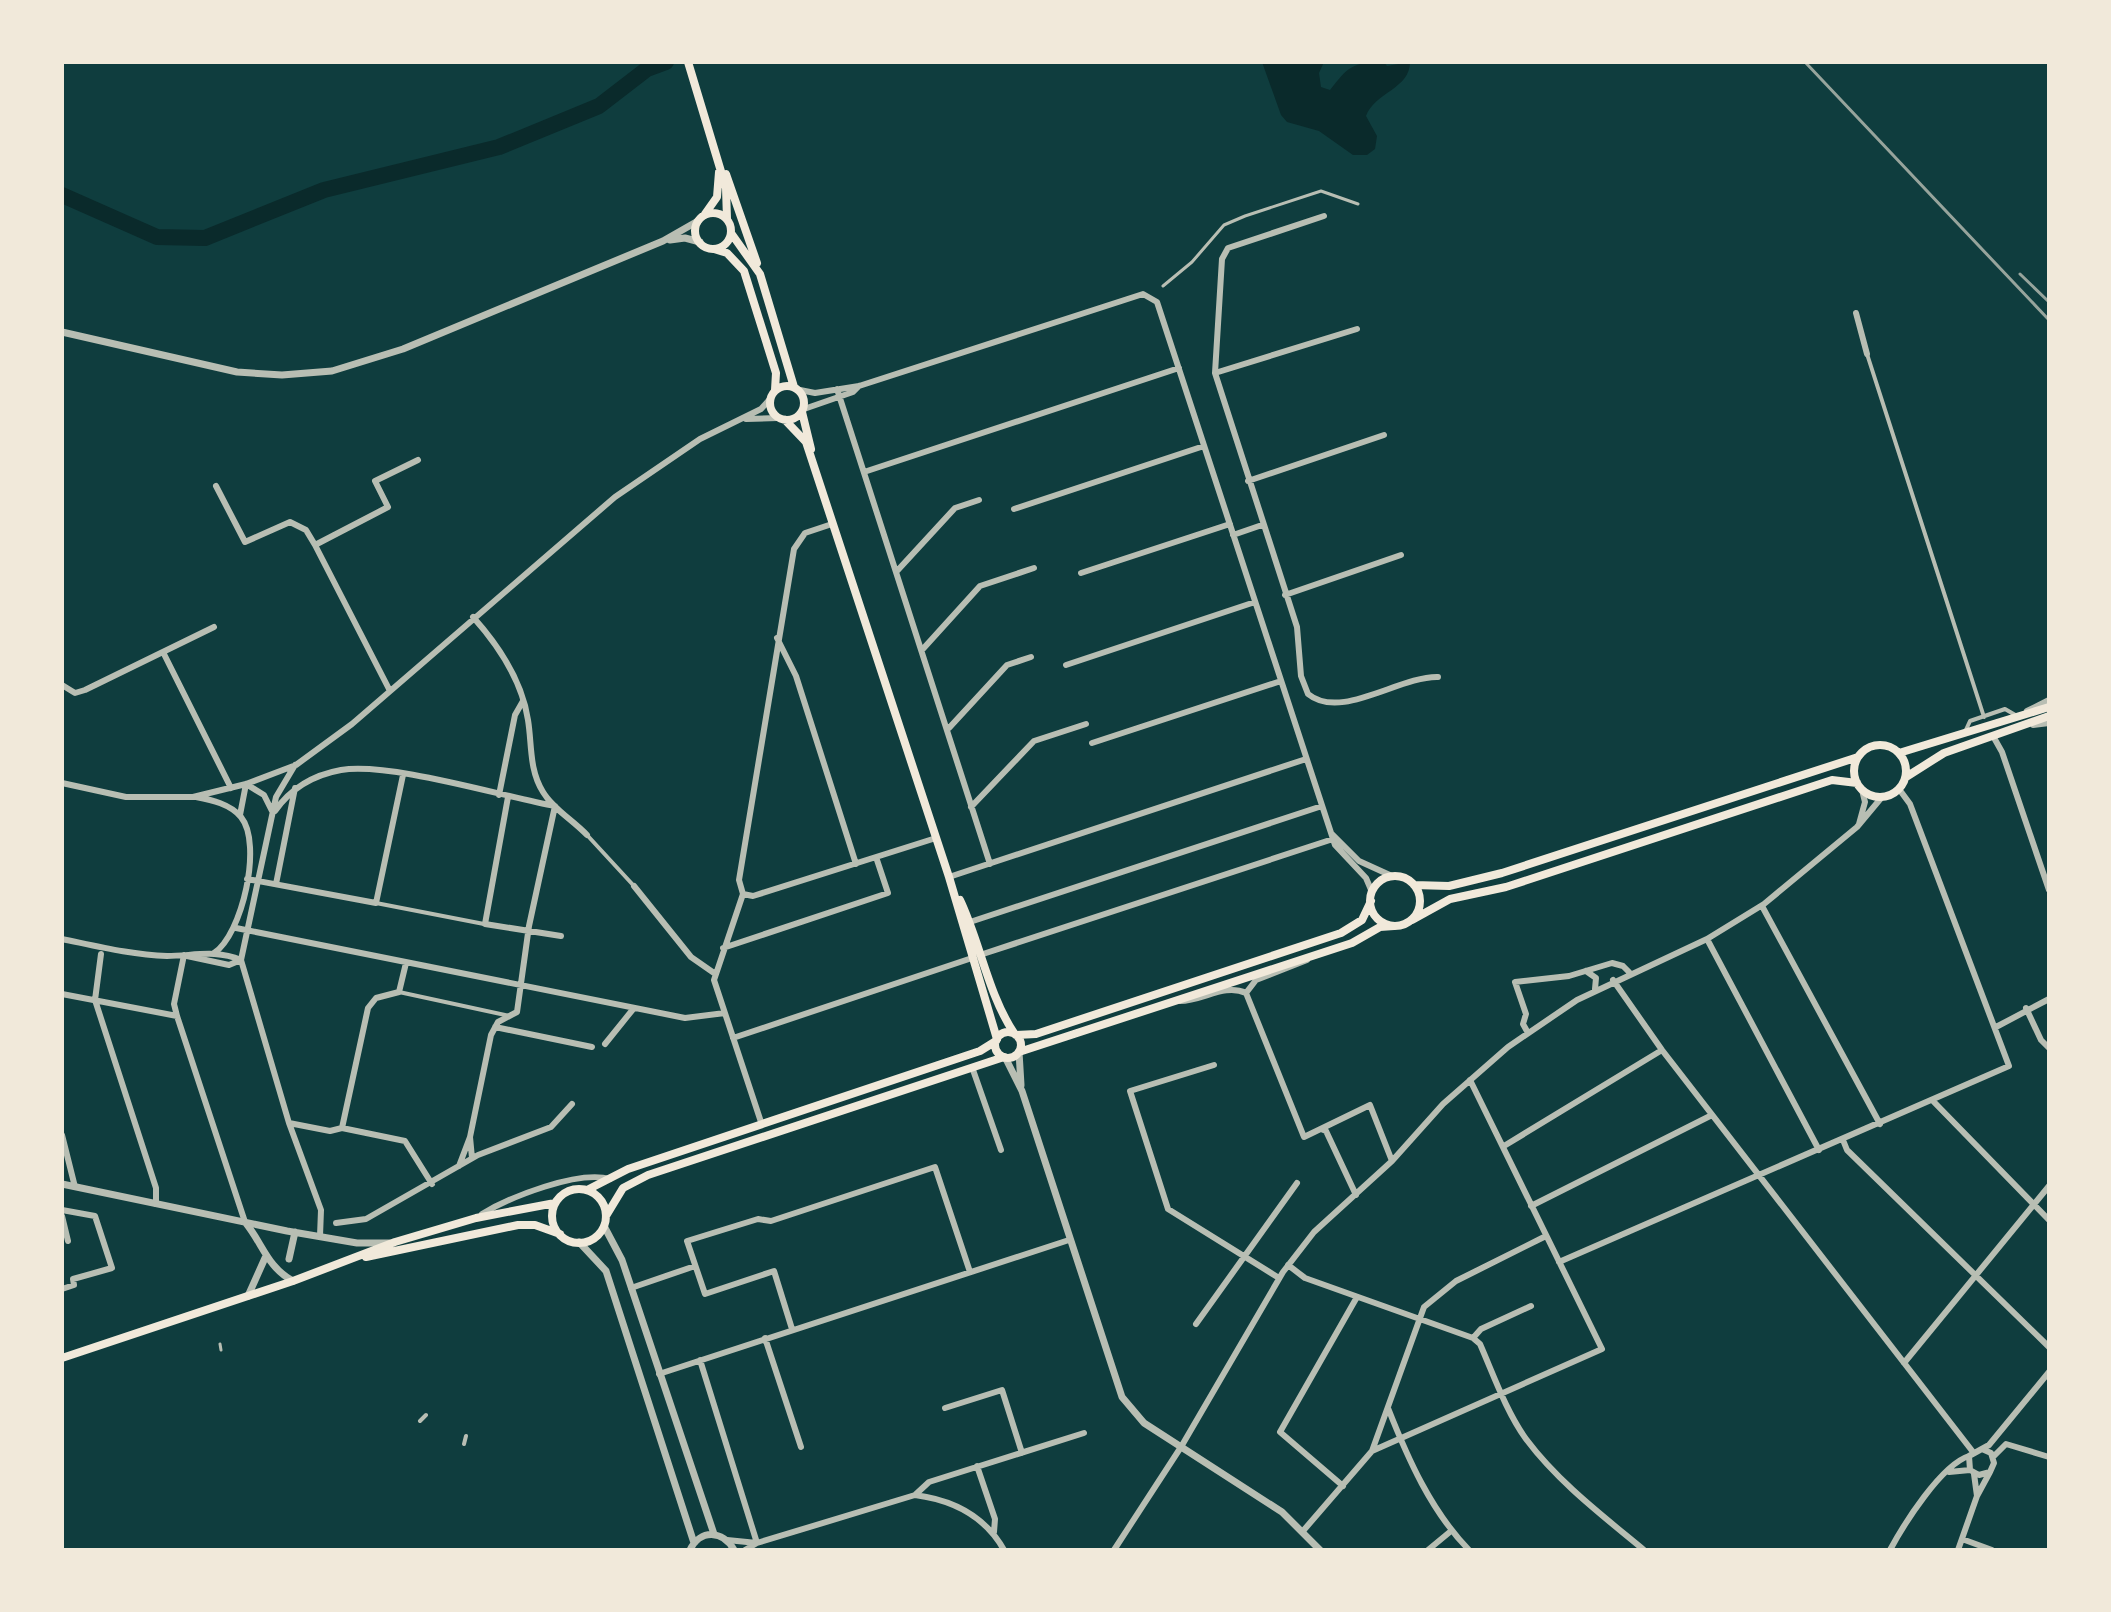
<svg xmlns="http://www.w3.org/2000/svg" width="2111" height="1612" viewBox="0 0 2111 1612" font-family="'Work Sans',sans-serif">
<rect width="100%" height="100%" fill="#0f3d3e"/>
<path fill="#0a2a2b" d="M 1262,62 L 1324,62 L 1319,73 L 1321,87 L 1330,90 C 1348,67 1352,62 1384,62 L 1387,66 L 1410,62 C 1410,89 1375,92 1366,116 L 1377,136 L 1375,149 L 1367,155 L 1353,155 L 1319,131 L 1287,122 L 1281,115 Z"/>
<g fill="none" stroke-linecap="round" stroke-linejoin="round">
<path stroke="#0a2a2b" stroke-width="16" d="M 62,195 L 157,237 L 205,238 L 324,190 L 499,147 L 599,106 L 647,69 L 666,62"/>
<path stroke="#b8beb3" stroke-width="3" d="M 1163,286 L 1192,262 L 1224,225 L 1245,216 L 1321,191 L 1358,204
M 220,1344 L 221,1350"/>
<path stroke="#b8beb3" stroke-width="4" d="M 1867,354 L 1984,717
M 1965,732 L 1970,721 L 2005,709 L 2017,716
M 587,835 L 634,886
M 376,903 L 484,924
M 399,992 L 510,1016
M 420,1421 L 426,1415
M 464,1444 L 466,1436"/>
<path stroke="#b8beb3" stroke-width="6" d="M 1324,216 L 1228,248 L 1222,259 L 1215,373 L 1297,627 L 1301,676 L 1308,694 C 1341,721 1399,676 1438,677
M 1856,313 L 1867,354
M 1215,373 L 1357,329
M 837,389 L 990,864
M 800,390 L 815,393 L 859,386 L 1143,294 L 1157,302 L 1335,845 L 1366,878 L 1372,892
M 804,409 L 853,392 L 859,386
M 746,419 L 778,418
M 864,472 L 1179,368
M 1248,481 L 1384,435
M 216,486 L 245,542 L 290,522 L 306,530 L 315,545
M 1014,509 L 1204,446
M 1233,535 L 1262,525
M 897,571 L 955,508 L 979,500
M 1081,573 L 1230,524
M 1285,595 L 1401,555
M 473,617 C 499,646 522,680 528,720 C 532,744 529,770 543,792 C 553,809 573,820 587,835
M 777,638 L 796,676 L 856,864
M 922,650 L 980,586 L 1034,568
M 163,652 L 231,788
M 1066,665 L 1255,602
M 62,685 L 75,693 L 85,690 L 214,627
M 390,691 L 315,545 L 388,507 L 375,481 L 418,460
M 2027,711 L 2049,700
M 2033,725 L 2049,723
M 949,728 L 1007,665 L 1031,657
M 1993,736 L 2002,752 L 2049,890
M 1092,743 L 1281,681
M 295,765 L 276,797 L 241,960 L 289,1123 L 321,1210 L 320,1236
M 62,783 L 126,797 L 193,797 L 246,784 L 296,765 L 352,724 L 615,497 L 700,439 L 761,409 L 770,399
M 246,784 L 264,795 L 272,811
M 499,795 L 515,715 L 523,701
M 196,797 C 212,800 230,804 241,817 C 263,844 242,935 214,953
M 508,797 L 485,924 L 561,936
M 971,807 L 1034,741 L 1086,724
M 275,811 C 291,788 313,775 341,770 C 390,762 501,796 555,806
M 240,815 L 246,784
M 1859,824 L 1865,802 L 1862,790
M 1332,834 L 1359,861 L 1392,876
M 949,877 L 1306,759
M 247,879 L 376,903 L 403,775
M 276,884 L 295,788
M 634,886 L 691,957 L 714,973
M 743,894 L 739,880 L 794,549 L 805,533 L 832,524
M 743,894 L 714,980 L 762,1125
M 743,894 L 753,896 L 936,838
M 1762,906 L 1880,1124
M 970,922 L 1322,806
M 236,928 L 685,1018 L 725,1013
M 62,939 C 96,946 132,955 167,956 C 193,956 215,949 241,960
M 1707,939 L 1819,1150
M 723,948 L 888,893 L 876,857
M 101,954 L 95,1000 L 156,1188 L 156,1204
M 983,954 L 1333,839
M 184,955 L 174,1004 L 177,1016 L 245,1222
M 187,956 L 229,965 L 241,960
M 1586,971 L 1596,978 L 1595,989
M 1613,980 L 1662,1050 L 1973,1452
M 1246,993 L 1304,1137 L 1370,1105 L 1392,1161
M 1246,993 L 1256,980 L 1307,960
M 62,994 L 177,1016
M 1180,1001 C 1203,1001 1224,983 1246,993
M 2026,1008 L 2041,1040 L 2049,1048
M 495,1027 L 592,1047
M 1996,1027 L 2049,999
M 1528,1033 L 1523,1024 L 1526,1014 L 1515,982 L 1569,976 L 1612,963 L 1623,966 L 1629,972
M 733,1038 L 972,958
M 605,1044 L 634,1008
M 1214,1065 L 1130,1091 L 1168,1209 L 1279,1278
M 972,1067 L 1001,1150
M 1933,1101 L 2049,1220
M 289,1123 L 330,1131 L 342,1128 L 405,1141 L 432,1184
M 342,1128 L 368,1008 L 376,998 L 399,992 L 406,963
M 1321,1129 L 1326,1131 L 1356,1195
M 62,1135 L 75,1187
M 470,1137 L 472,1158
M 1843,1140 L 1847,1150 L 2049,1347
M 1504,1146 L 1662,1050
M 459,1166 L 470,1137 L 491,1035 L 498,1022 L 517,1012 L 529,926 L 555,806
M 1531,1206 L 1712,1115
M 62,1210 L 95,1216 L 112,1268 L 73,1279 L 74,1285 L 62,1289
M 482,1214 C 510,1197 578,1170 610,1179
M 62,1216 L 68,1241
M 336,1223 L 366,1219 L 478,1155 L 551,1127 L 572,1104
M 1559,1262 L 2009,1066 L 1910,804 L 1899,789
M 1288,1265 L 1305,1278 L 1473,1338 L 1480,1344 C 1494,1376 1506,1411 1526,1439 C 1558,1482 1603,1516 1644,1550
M 631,1288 L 695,1266
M 1196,1324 L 1297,1183
M 792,1329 L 774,1271 L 705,1294 L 687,1241 L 758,1219 L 771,1221 L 935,1167 L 970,1272
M 765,1338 L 801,1447
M 1473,1338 L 1481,1329 L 1531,1306
M 700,1360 L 757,1543
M 1904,1363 L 2049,1186
M 659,1374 L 1069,1240
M 945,1408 L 1002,1390 L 1022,1453
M 1388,1408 C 1408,1459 1431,1511 1469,1550
M 1982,1449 L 1991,1453 L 1994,1463 L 1990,1472 L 1979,1475 L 1970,1470 L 1969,1456 L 1989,1445 L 2049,1372
M 1372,1451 L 1602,1349 L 1470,1080
M 1993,1457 L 2006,1444 L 2049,1457
M 977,1466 L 995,1519 L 994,1532
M 1949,1472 L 1970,1470
M 1974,1474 L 1977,1496
M 1343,1486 L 1280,1432 L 1357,1297
M 915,1495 L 929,1482 L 1084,1433
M 1303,1531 L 1372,1451 L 1424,1307 L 1456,1281 L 1546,1236
M 1962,1539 L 1992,1550
M 727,1540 L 757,1543
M 745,1550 L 757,1543 L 915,1495 C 953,1500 985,1516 1004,1550
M 1114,1550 L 1181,1447 L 1283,1272 L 1314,1232 L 1392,1161 L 1443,1104 L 1508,1047 L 1577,1000 L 1707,939 L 1764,904 L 1857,827 L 1882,797
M 1428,1550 L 1451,1531
M 1890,1550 C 1904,1524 1941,1465 1969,1456
M 1958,1550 L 1977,1496 L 1990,1472"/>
<path stroke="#b8beb3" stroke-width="7" d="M 670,240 L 685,238 L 700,242
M 62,332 L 237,372 L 282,375 L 332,371 L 403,349 L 663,241 L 698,221
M 1019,1052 L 1021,1085
M 1005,1057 L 1022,1091 L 1122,1397 L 1144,1423 L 1282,1512 L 1320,1550
M 62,1184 L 287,1231 L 357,1243 L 389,1243
M 245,1222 C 263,1244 267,1267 293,1281
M 604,1226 L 622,1260 L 714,1534
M 579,1242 L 606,1271 L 694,1543
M 289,1259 L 295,1232
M 248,1296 L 265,1258
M 690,1550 C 700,1529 723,1530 734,1550"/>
<path stroke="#f1e9da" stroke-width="8" d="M 688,62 L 726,188 L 727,219
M 726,174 L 757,263
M695 231a18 18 0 1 1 36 0a18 18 0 1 1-36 0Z
M 705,214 L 717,197 L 719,172
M 731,233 L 760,274 L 794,387
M 714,249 L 727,253 L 744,271 L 776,373 L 775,390
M770 403a17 17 0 1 1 34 0a17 17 0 1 1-34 0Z
M 802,412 L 811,449
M 785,420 L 806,442 L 949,877 L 997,1039
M1854 771a26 26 0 1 1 52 0a26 26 0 1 1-52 0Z
M 1899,753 L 2049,707
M 1906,777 L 1944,753 L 2049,716
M1370 901a25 25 0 1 1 50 0a25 25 0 1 1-50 0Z
M 1414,885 L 1449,886 L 1502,873 L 1858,757
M 960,900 C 980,942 988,994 1014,1033
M 1412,920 L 1450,899 L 1506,887 L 1832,780 L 1857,783
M995 1045a13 13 0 1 1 26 0a13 13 0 1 1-26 0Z
M 1016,1035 L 1036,1034 L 1341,933 L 1362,920 L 1371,901
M 1019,1052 L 1352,943 L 1380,927 L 1394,926
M552 1216a27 27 0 1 1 54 0a27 27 0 1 1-54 0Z
M 587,1190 L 628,1169 L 980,1051 L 996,1041
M 606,1216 L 623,1188 L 648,1175 L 1004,1057
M 366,1257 L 518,1225 L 535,1225 L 560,1234
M 62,1358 L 293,1281 L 395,1242 L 476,1218 L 555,1203"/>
<path stroke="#97a49c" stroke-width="3" d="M 1805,62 L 2049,320
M 2020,274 L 2049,302"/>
</g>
<rect width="2111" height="1612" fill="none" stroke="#f1e9da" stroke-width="128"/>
</svg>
